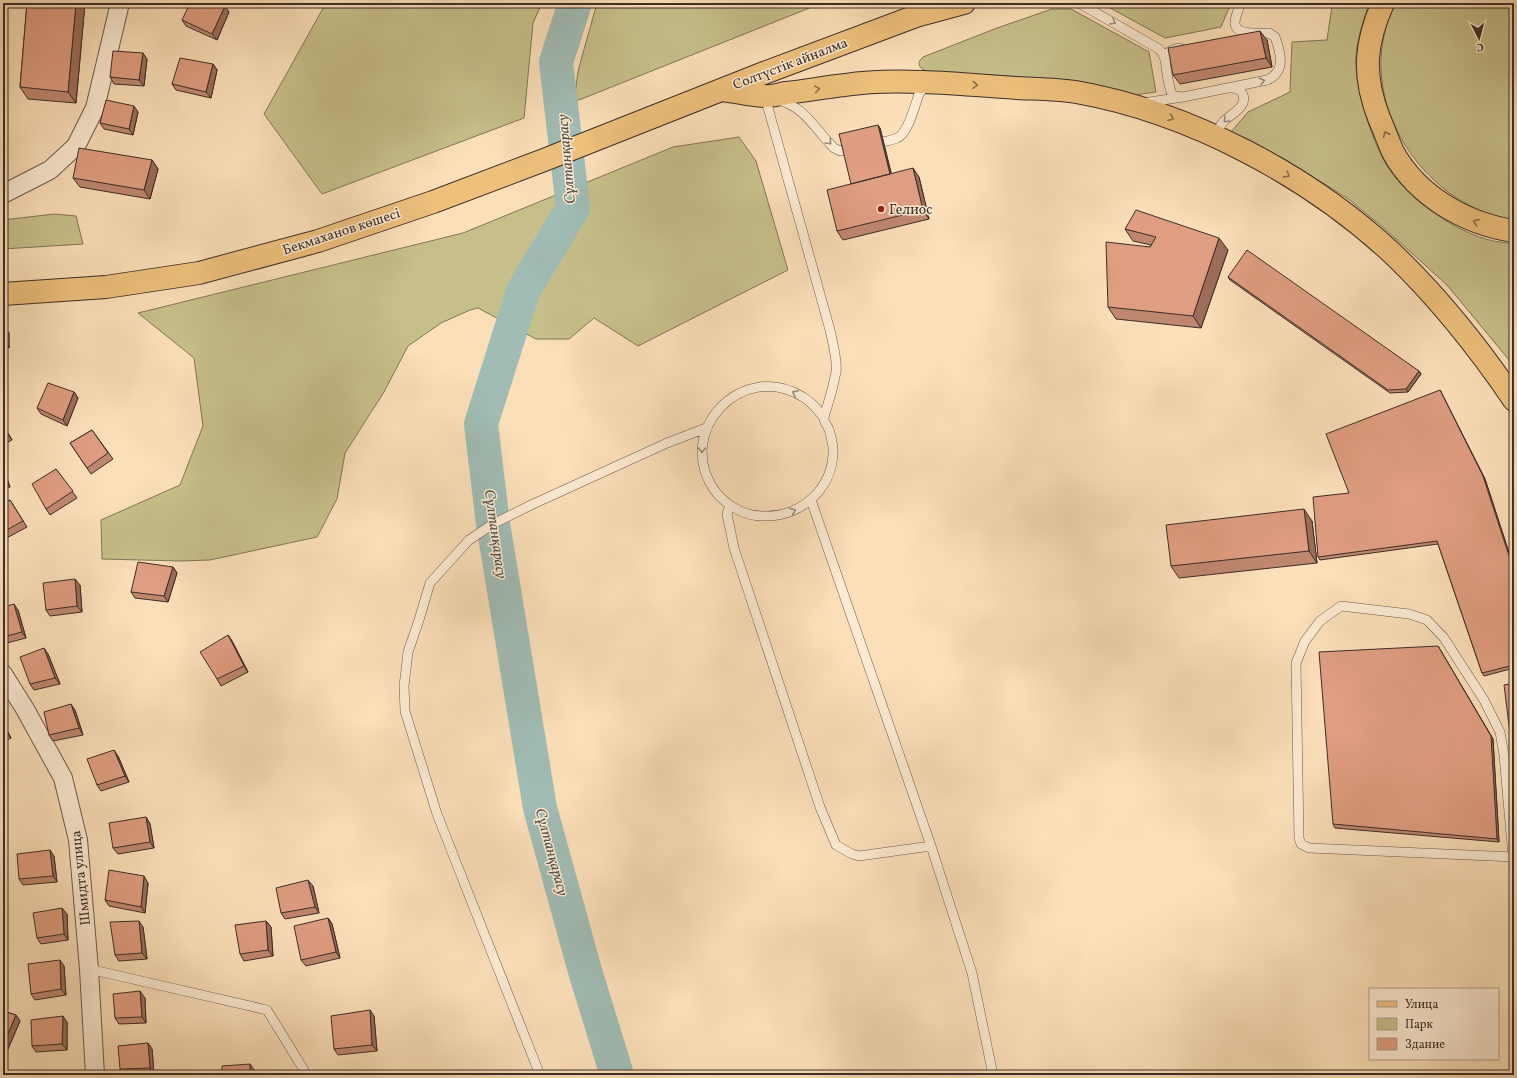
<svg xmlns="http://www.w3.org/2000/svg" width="1517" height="1078" viewBox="0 0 1517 1078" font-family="Vollkorn,serif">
<rect width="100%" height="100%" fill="#fbdfb9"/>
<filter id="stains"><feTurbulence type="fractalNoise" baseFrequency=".005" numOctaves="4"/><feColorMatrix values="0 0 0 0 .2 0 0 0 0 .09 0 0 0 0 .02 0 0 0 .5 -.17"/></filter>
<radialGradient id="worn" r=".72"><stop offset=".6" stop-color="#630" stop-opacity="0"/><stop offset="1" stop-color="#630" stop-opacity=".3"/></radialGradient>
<path fill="#c7bf8a" stroke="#817659" d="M 326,3 L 542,3 L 533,23 L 524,118 L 322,194 L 264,114 Z
M 597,3 L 822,3 L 574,102 L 578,71 Z
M 1101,3 L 1231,3 L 1221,27 L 1165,38 Z
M 1293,3 L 1369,3 C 1364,20 1357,38 1356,56 C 1355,76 1360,94 1365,113 C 1371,132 1378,152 1389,169 C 1411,201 1455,232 1493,241 C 1500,242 1507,243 1514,244 L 1514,367 L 1505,355 L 1447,285 L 1384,228 L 1347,198 L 1286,160 L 1231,132 L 1248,112 L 1290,92 L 1292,42 L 1327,40 L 1332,6 Z
M 1396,3 L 1514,3 L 1514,221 C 1496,218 1479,211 1463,202 C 1396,162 1358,75 1396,3 Z
M 1052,9 L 1071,9 L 1149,52 L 1156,92 L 1134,95 L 1050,79 L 993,75 L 930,72 C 922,70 914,65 923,57 L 997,28 Z
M 739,137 L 756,161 L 788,270 L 638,346 L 594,318 L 569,339 L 536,339 L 478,308 L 470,310 L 441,323 L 408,346 L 384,392 L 345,453 L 337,499 L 317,537 L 210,560 L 180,561 L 102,559 L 101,520 L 180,485 L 203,426 L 194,358 L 138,313 L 463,233 L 673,147 Z
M 54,214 L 76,216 L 83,244 L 3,249 L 3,220 Z"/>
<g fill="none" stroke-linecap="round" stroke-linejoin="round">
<path stroke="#a0bcb5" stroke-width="34" d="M 575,3 L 556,62 L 573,208 L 523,291 L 481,424 L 493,524 L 540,808 L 585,971 L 617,1075"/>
<defs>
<path id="lane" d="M 1079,3 L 1159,49 L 1163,54 L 1166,63
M 1241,3 C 1233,22 1229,33 1255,33
M 1180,48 C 1175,49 1168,50 1166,56 C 1164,62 1169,87 1172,94 L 1175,96 L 1183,97
M 765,97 L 830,330 C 832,340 838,362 836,372 C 834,383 831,395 827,407 C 826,410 824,415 824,419 C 824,422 828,426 829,430 C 831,435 832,442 833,447 C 835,488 801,518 762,516 C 744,516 726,505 715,491 C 673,432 742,359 803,397 C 812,402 818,410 824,418
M 778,100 C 807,108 814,129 834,148 L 840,151 L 854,148
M 1143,103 L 1183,97 L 1267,80 C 1286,72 1281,53 1275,37 L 1269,33 L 1251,34
M 1221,137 C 1218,132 1219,127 1223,122 C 1229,115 1250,106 1242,93 C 1240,89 1236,88 1231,88
M 873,144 C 881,142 890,141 897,138 C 908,134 915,105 919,94 L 922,90 L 929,85
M 811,500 L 931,846 L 972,973 L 993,1075
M 730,505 L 727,514 L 734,548 L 820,807 L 836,845 L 852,854 L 859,856 L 931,846
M 1513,857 L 1504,755 L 1500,732 L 1484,700 L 1444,638 L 1427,620 L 1409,614 L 1341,606 L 1320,621 L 1305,641 L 1296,663 L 1299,838 L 1301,844 L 1309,848 L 1514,857
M 89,969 L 267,1010 L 307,1075
M 540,1075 L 437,814 L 405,711 L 404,686 L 408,652 L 419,620 L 430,583 L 469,540 L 493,524 L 531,505 L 667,443 L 706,428"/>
<path id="street" d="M 3,194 L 50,170 L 76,146 L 95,108 L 120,3
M 3,674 L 25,709 L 63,778 L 78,840 L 89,969 L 95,1075"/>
<path id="primary" d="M 1383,3 C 1375,21 1369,39 1368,59 C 1367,78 1372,100 1379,118 C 1384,129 1388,141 1393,152 C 1417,196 1466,224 1514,231
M 723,90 C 737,92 751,95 764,96 C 771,97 779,94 786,93 C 806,91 825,87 845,85 C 870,81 897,81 922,82 C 954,83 986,86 1017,88 C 1037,89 1057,89 1076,92 C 1189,112 1308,175 1392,253 C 1438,297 1478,347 1514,400
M 3,294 L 106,287 L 199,273 L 318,241 L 433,202 L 544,160 L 764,73 L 916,16 L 964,3"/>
</defs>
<use href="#lane" stroke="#6b5a4c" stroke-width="10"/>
<use href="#street" stroke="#6b5a4c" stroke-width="20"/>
<use href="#primary" stroke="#3b2e28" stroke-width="24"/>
<use href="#lane" stroke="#fcead2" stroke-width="9"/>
<use href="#street" stroke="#fcead2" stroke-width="18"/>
<use href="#primary" stroke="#eec07c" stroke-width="22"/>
</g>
<path fill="#c0876f" stroke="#3b2e28" d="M 27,3 L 85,3 L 76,103 L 28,99 L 20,87 Z
M 229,12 L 217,40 L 186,26 L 182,20 Z
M 1267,40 L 1272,67 L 1180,84 L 1173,75 Z
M 147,59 L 144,86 L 114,84 L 110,77 Z
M 213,64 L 217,70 L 211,98 L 176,90 L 172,84 Z
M 138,112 L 133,135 L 104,129 L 100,123 Z
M 880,128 L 891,174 L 919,177 L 929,219 L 843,240 L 837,231 L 851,184 Z
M 152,160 L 158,169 L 150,199 L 80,187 L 73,178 Z
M 1125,229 L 1228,250 L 1201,328 L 1116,319 L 1108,307 L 1151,245 L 1133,241 Z
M 1228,277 L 1419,371 L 1421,374 L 1408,392 L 1390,393 L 1230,280 Z
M 3,327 L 9,333 L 9,348 L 3,348 Z
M 1440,390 L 1442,394 L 1485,479 L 1514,568 L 1514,668 L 1484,676 L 1482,673 L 1438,544 L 1320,560 L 1318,557 L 1349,493 Z
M 74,392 L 78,398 L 67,426 L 41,414 L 37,408 Z
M 3,425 L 12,440 L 3,445 Z
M 92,430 L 113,459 L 91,474 L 70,443 Z
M 3,468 L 10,487 L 3,490 Z
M 56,469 L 77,498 L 50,515 L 46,509 Z
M 10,500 L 27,527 L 3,540 L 3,504 Z
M 1312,521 L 1317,563 L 1179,578 L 1171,566 Z
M 173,567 L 177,573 L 168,602 L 135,598 L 131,592 Z
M 80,585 L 82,612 L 50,616 L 46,610 Z
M 3,607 L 18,610 L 26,638 L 3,644 Z
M 228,635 L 232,641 L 248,672 L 221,686 L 217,679 Z
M 1438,646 L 1493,739 L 1499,842 L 1335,828 L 1333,824 Z
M 48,654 L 60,684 L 34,690 L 30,684 Z
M 75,710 L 83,735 L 53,741 L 49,735 Z
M 3,723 L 11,738 L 3,742 Z
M 118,756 L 129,782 L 101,791 L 97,785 Z
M 146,817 L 150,824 L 154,848 L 118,854 L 113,848 Z
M 54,856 L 57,882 L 23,885 L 19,879 Z
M 148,883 L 145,913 L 109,906 L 105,900 Z
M 313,886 L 319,913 L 285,919 L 281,913 Z
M 67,914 L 68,940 L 41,944 L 37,938 Z
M 328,918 L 332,924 L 340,958 L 306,966 L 301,960 Z
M 266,921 L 271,927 L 273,956 L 244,961 L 240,954 Z
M 143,927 L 147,959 L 119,961 L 115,955 Z
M 64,966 L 66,995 L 35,1000 L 31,994 Z
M 145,998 L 146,1023 L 119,1024 L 115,1018 Z
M 3,1011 L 16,1015 L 20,1021 L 8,1049 L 3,1046 Z
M 374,1016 L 377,1051 L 338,1055 L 334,1049 Z
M 67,1022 L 67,1050 L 36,1052 L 32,1046 Z
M 148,1043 L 152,1049 L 154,1074 L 124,1075 L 120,1069 Z"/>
<path fill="#9c6e5a" stroke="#3b2e28" d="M 76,3 L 85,3 L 76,103 L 68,92 Z
M 225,6 L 229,12 L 217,40 L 212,34 Z
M 1260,31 L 1267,40 L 1272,67 L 1266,58 Z
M 143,53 L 147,59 L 144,86 L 139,80 Z
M 213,64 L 217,70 L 211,98 L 206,92 Z
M 134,106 L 138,112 L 133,135 L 129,129 Z
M 878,125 L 880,128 L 894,184 L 892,181 Z
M 152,160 L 158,169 L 150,199 L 144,190 Z
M 913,168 L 919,177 L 929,219 L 923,210 Z
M 1219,238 L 1228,250 L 1201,328 L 1193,316 Z
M 5,327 L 9,333 L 9,348 L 5,342 Z
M 1419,371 L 1421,374 L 1408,392 L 1406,389 Z
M 1440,390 L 1442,394 L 1485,479 L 1514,568 L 1514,571 Z
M 74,392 L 78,398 L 67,426 L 63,420 Z
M 3,425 L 12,440 L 3,426 Z
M 3,468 L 10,487 L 6,480 L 3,473 Z
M 1304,509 L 1312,521 L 1317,563 L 1309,551 Z
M 173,567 L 177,573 L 168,602 L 164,596 Z
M 75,579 L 80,585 L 82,612 L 77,606 Z
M 14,604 L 18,610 L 26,638 L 22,632 Z
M 228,635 L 232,641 L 248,672 L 244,666 Z
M 1438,646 L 1493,739 L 1499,842 L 1497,839 Z
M 44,648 L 48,654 L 60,684 L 55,678 Z
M 71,704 L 75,710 L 83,735 L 79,728 Z
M 3,723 L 11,738 L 7,732 L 3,725 Z
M 114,750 L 118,756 L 129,782 L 125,776 Z
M 146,817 L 150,824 L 154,848 L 150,842 Z
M 50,850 L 54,856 L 57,882 L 53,876 Z
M 144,876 L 148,883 L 145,913 L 141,907 Z
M 308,880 L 313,886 L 319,913 L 315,907 Z
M 62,908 L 67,914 L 68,940 L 64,934 Z
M 328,918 L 332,924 L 340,958 L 336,952 Z
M 139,921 L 143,927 L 147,959 L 142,953 Z
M 266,921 L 271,927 L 273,956 L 268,950 Z
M 60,960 L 64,966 L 66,995 L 61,989 Z
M 140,991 L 145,998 L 146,1023 L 142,1017 Z
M 370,1010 L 374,1016 L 377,1051 L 372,1045 Z
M 16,1015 L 20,1021 L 8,1049 L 4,1043 Z
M 63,1016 L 67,1022 L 67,1050 L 62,1044 Z
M 148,1043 L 152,1049 L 154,1074 L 150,1068 Z
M 250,1064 L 254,1070 L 254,1075 L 250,1075 Z"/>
<path fill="#df9d81" stroke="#3b2e28" d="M 27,3 L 76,3 L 68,92 L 20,87 Z
M 190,3 L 218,3 L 225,6 L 212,34 L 182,20 Z
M 1260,31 L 1266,58 L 1173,75 L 1168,48 Z
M 113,51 L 143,53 L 139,80 L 110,77 Z
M 180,58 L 213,64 L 206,92 L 172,84 Z
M 106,100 L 134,106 L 129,129 L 100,123 Z
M 878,125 L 890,174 L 851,184 L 839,134 Z
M 79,148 L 152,160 L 144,190 L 73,178 Z
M 913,168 L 923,210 L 837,231 L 827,190 Z
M 1136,210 L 1219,238 L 1193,316 L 1108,307 L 1106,242 L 1150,247 L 1156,237 L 1125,229 Z
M 1247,250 L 1419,371 L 1406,389 L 1388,390 L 1228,277 Z
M 3,327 L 5,327 L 5,342 L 3,342 Z
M 48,383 L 74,392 L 63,420 L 37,408 Z
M 1440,390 L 1483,476 L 1514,571 L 1514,665 L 1482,673 L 1437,541 L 1318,557 L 1313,497 L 1349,493 L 1326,434 Z
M 3,426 L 7,434 L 3,437 Z
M 92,430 L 108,453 L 87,468 L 70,443 Z
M 56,469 L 73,491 L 46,509 L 32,484 Z
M 3,473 L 6,480 L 3,482 Z
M 10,500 L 23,521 L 3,532 L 3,504 Z
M 1304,509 L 1309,551 L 1171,566 L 1166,525 Z
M 138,562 L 173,567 L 164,596 L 131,592 Z
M 75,579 L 77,606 L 46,610 L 43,583 Z
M 14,604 L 22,632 L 3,637 L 3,607 Z
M 228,635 L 244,666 L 217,679 L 200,652 Z
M 1438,646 L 1491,736 L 1497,839 L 1333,824 L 1319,652 Z
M 44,648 L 55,678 L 30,684 L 20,657 Z
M 1514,683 L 1514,766 L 1504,685 Z
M 71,704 L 79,728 L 49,735 L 44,712 Z
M 3,725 L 7,732 L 3,734 Z
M 114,750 L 125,776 L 97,785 L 87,759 Z
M 146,817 L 150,842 L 113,848 L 109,823 Z
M 50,850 L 53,876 L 19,879 L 17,854 Z
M 109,870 L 144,876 L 141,907 L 105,900 Z
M 308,880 L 315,907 L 281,913 L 276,888 Z
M 62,908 L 64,934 L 37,938 L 33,913 Z
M 328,918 L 336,952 L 301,960 L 294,926 Z
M 139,921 L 142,953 L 115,955 L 110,922 Z
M 266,921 L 268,950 L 240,954 L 235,925 Z
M 60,960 L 61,989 L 31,994 L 28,964 Z
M 140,991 L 142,1017 L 115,1018 L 113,994 Z
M 370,1010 L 372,1045 L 334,1049 L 331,1016 Z
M 3,1011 L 16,1015 L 4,1043 L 3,1042 Z
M 63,1016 L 62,1044 L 32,1046 L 31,1020 Z
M 148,1043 L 150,1068 L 120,1069 L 118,1046 Z
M 250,1064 L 250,1075 L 222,1075 L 222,1066 Z
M 66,1072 L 67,1075 L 37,1075 Z"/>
<defs><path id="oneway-chevron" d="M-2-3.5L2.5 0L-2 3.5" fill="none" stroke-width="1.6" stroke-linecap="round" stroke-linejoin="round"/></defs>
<g stroke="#9c8c7d">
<use href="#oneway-chevron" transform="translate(1113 22) rotate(30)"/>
<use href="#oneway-chevron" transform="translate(1262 81) rotate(-13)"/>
<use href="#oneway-chevron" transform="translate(1226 120) rotate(135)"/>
<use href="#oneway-chevron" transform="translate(829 142) rotate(47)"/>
<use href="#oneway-chevron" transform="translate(795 393) rotate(-154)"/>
<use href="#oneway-chevron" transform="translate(702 450) rotate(91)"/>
<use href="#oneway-chevron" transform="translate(793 511) rotate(-23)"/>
</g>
<g stroke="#8c704e">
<use href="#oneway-chevron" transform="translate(975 85) rotate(4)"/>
<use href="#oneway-chevron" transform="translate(817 89) rotate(-9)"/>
<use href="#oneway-chevron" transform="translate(1171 118) rotate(21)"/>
<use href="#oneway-chevron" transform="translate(1386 134) rotate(-113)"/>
<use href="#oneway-chevron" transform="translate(1287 175) rotate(32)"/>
<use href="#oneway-chevron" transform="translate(1476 222) rotate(-158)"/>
</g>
<circle fill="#8f2418" stroke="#fcead2" stroke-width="1.5" cx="881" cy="209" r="4"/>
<g text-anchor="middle" stroke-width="3" stroke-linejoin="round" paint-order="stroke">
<g font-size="14" fill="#3b2e28" stroke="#fcead2">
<text transform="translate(790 63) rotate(-21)" y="5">Солтүстік айналма</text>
<text transform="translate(341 231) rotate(-18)" y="5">Бекмаханов көшесі</text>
<text transform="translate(80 878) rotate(-96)" y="5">Шмидта улица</text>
</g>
<g font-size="14" fill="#3b2e28" stroke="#fcead2" text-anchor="start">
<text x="889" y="214">Гелиос</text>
</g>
<g font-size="15" font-style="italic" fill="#54524b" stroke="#fcead2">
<text transform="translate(566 159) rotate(-95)" y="5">Сұлтанқарасу</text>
<text transform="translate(496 534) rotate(82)" y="5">Сұлтанқарасу</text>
<text transform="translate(552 852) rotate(75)" y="5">Сұлтанқарасу</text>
</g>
</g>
<rect width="1517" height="1078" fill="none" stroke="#fbdfb9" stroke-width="16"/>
<rect x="4" y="4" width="1509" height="1070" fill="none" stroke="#3b2e28" stroke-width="2"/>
<rect x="8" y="8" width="1501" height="1062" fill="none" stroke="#3b2e28"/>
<rect x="1369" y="988" width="130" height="72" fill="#fcead2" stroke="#af9f8e"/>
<rect x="1377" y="1001" width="20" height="6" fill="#eec07c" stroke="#af9f8e"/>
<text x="1405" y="1008" font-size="12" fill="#3b2e28">Улица</text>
<rect x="1377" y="1018" width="20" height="12" fill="#c7bf8a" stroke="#af9f8e"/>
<text x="1405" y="1028" font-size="12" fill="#3b2e28">Парк</text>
<rect x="1377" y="1038" width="20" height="12" fill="#df9d81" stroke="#af9f8e"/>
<text x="1405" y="1048" font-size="12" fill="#3b2e28">Здание</text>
<g transform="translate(1479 38) rotate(174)" stroke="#fcead2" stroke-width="3" paint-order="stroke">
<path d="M0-3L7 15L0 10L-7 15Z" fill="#3b2e28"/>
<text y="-6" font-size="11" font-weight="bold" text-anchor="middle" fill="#3b2e28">С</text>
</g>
<rect width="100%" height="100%" filter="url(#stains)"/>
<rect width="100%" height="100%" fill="url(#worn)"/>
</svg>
